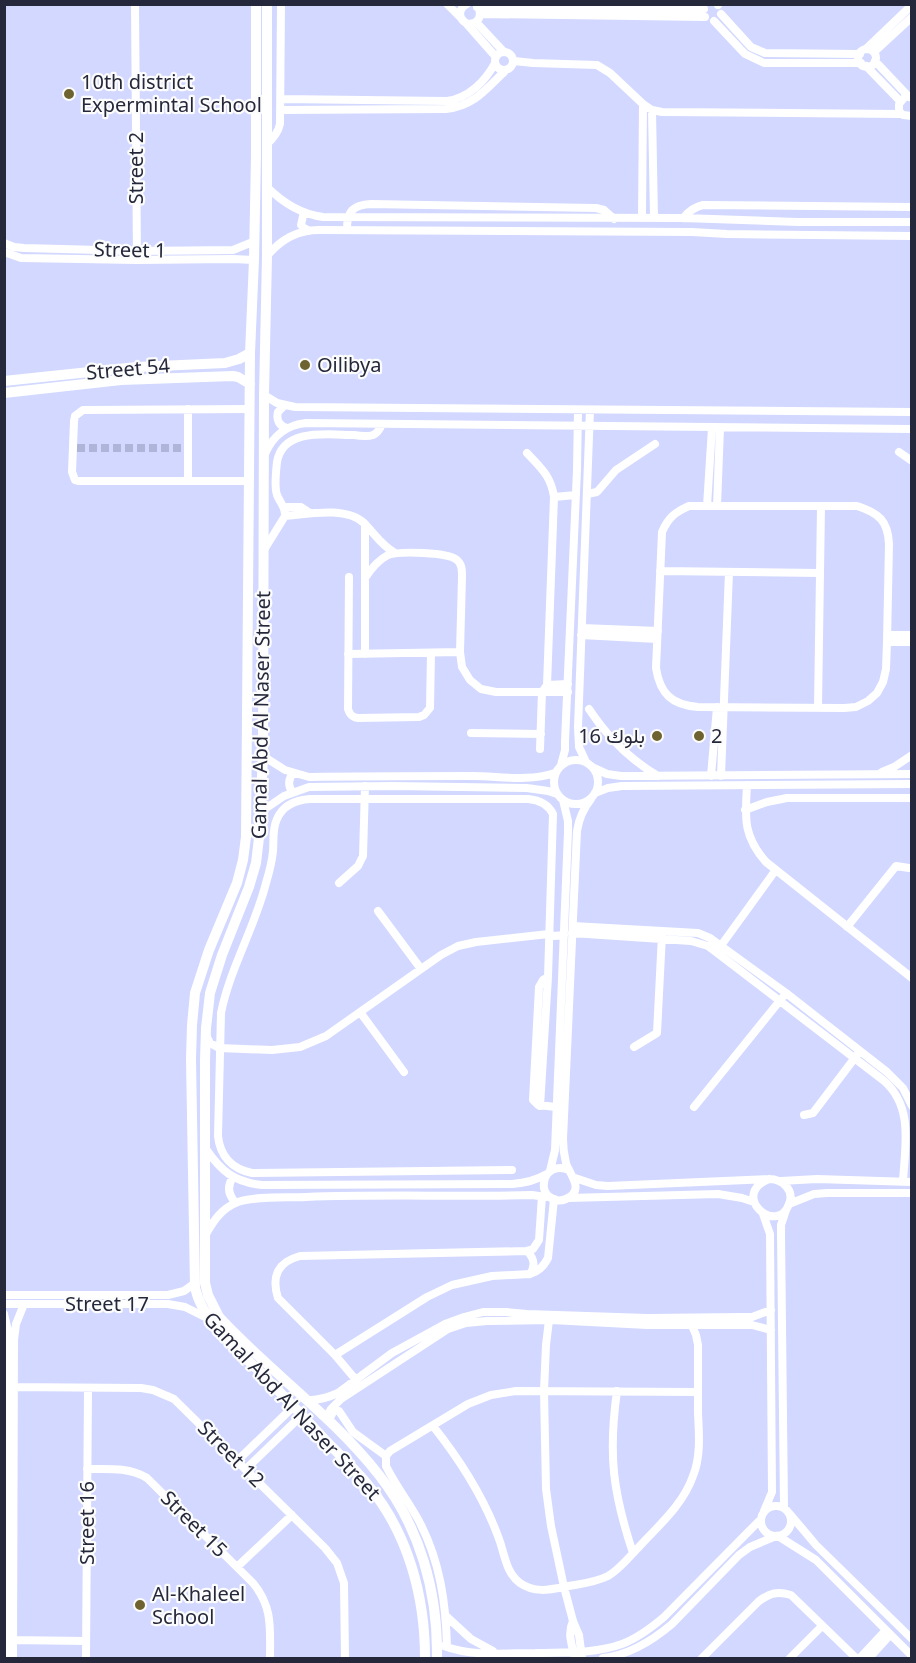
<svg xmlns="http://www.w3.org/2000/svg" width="916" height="1663" viewBox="0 0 916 1663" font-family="'Noto Sans',Vazirmatn,sans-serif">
<rect width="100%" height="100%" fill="#d2d8ff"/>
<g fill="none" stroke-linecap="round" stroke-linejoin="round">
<path stroke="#afb5d8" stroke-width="8" stroke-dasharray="8 4" stroke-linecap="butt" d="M 77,448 L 184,448"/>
<path stroke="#fff" stroke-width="8" d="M 135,4 L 137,260
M 447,4 L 461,18
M 467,4 C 458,9 458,18 466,23 C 476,26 482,18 479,9
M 718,5 L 718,4
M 477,7 L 704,9
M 480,14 L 705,17
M 721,14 L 751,47 L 765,53 L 860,54
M 714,21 L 745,54 L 764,63 L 861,63
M 476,22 L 504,52
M 466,23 L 496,57
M 866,49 L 912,5
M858 58a9 9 0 1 1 18 0a9 9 0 1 1-18 0Z
M495 61a9 9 0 1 1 18 0a9 9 0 1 1-18 0Z
M 874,52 L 912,17
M 514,61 L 533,63 L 597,65 L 610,73 L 643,104 L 652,110 L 662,112 L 901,114
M 875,61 L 909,97
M 866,66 L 900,101
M 904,98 L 899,104 L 899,111 L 903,115 L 912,116
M 281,99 L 447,101 C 468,98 485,82 495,63
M 280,110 L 446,109 C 474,106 486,89 505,71
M 652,110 L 654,218
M 267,144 C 274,138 278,133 280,124 L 281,4
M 267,187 C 283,203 300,214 323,217 L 683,218 L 798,222 L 912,222
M 306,214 L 303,216 L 301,225 L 304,228 L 308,230
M 642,218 L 643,104
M 683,218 C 689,211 694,207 703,205 L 912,207
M 347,229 C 347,211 353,205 371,204 L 596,208 L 604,210 L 614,219
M 4,243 L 14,247 L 24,248 L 137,251 L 233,250 L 255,241
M 4,252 L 21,258 L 137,260 L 233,259 L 254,260
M 267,256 C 281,239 297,230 319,230 L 692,232 L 727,234 L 912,236
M 264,395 L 277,403 L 295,407 L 912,412
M 284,406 L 278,412 C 276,420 279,426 287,428
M 899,452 L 912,461
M 265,454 C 272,437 286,425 306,423 L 912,429
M 188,481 L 188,409
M 249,481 L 79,481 L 75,480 L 72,472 L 74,421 L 75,416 L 83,410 L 250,409
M 587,494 L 597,492 L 616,470 L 655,444
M 554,497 L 576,495
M 689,506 L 857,506 C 879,513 888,521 889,544 L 887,642 L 886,669 L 883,682 L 877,693 L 868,701 L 856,707 L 844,708 L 698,707 C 672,705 660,694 656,668 L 662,532 C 668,518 675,512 689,506 Z
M 707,506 L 712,428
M 717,506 L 720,428
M 284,507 L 301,507 L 310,513
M 285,516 C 308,514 346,506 364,523 C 376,535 380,544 395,553
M 264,550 L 285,516 C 286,507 280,503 277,495 C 274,486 276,471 277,462 C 283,427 330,435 354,435 C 360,436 367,437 373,435 C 378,433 380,429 382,424
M 660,571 L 820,573
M 349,577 L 348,709 C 350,715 352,717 358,718 L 419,717 L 424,715 L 430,708 L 431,653
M 365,578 C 371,569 378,560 388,555 C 399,551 448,552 457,560 C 462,564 462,570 462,577 L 460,652 L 462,667 L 470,680 L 481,689 L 496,692 L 542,692 L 547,685 L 554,497 C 551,476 541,468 527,453
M 582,628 L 658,631
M 581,635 L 657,639
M 887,635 L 912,635
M 887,642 L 912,642
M 348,654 L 460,652
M 365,654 L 365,524
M 547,685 L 568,684
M 818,708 L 821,506
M 589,709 C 608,738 629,759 658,776
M 471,733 L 541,734
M 540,749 L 542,692 L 568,692
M 263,756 L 285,770 L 309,777 C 363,776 418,776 472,776 C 499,776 528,782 555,773
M554 782a22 22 0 1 1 44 0a22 22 0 1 1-44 0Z
M 586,762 L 579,747 L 578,727 L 590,410
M 561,765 L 565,750 L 565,741 L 577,470 L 578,410
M 594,768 L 607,774 L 621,776 L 912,774
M 882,772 L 894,767 L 912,755
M 711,776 L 717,707
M 721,776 L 729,572
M 747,785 C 745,818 743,836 766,862 L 912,978
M 292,792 C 288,785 288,780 293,773
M 595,793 L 608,788 L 622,786 L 912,784
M 745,810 L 767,802 L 787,798 L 912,798
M 259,813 L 284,796 L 309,787 L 393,786 L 527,788 L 548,791 L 557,794
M 339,883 L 358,866 L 363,856 L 365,786
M 378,911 L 421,969
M 573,926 L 698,933 L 710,938 L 786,993 L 887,1072 L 903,1088 L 912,1106
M 847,927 L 896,866 L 909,868
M 572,933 L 691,941 L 708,946 L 716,952 L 883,1080 C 914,1106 905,1146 903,1181
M 720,947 L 775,871
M 548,977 L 543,980 L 539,987 L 533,1100 L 538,1105 L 556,1107
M 360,1012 L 404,1072
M 207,1037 L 210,1043 L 219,1048 L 272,1050 L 300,1047 L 326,1036 L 441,955 L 458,946 L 476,942 L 549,934 L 554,936 L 564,935
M 634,1047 L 657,1033 L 662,935
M 694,1107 L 782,998
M 804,1115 L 813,1113 L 857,1055
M 206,1149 C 221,1171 234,1182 262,1185 L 512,1184 C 525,1183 535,1181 547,1174
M 512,1170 L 252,1173 C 232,1169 220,1156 218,1136 L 221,1013 C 230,968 255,927 266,883 C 269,873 272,862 273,851 C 274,841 272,829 277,819 C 283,805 295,800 310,799 L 528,799 C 540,800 548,804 553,814 L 548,977 L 540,1106
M 569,1170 C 558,1165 545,1170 544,1183 C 542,1195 555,1204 566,1199 C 586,1190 569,1174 566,1163 C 564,1155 563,1147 563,1139 L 577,831 C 579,818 583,809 591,799
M 550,1171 L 555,1150 L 568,832 L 568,821 L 563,800
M 233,1177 C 227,1186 228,1195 236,1203
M 575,1178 L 596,1185 L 608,1186 L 769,1179 C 782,1179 795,1190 789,1204 C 777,1237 729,1195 769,1179
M 781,1181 L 817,1179 L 912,1182
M 569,1198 L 718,1194 L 742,1198 L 754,1202
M 789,1204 L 814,1194 L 827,1193 L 912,1193
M 763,1214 L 770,1234 L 772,1492 L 764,1511
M 206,1234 C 214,1220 222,1208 238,1202 C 255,1196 287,1198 306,1197 C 382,1194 457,1197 532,1195 L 546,1197
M 527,1251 C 534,1258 536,1265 530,1274
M 4,1295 L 168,1295 L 184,1291 L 195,1283
M 4,1304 L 168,1304 L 185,1307 L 207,1318
M 4,1314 L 8,1331 L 5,1658
M 549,1320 L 546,1345 L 544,1391 L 546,1489 L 551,1526 L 564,1587 L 573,1621 L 579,1635 L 582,1658
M 335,1355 L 427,1297 L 452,1285 L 492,1276 L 530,1274 C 539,1271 543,1267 548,1258 L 554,1199
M 356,1380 L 335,1355 L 278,1298 C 271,1276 278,1262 300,1256 L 527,1251 L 533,1249 L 539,1240 L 542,1196
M 7,1387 L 141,1388 L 153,1390 L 174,1399 L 325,1548 L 337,1563 L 344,1583 L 345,1658
M 617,1391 C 608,1455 613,1493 633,1553
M 306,1400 C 318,1401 327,1398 338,1393 L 392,1353 L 425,1335 L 445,1324 L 464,1317 L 483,1312 L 506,1312 L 527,1314 L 647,1318 L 743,1317 L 752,1317 L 771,1310
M 326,1418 L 331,1409 L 341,1399 L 448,1329 L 466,1323 L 487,1321 L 551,1320 L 647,1325 L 752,1325 L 771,1330
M 330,1418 L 333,1412 L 336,1410 L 339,1411 L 353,1432 L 386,1456
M 433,1426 C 460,1460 484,1497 499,1539 C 505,1555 506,1573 520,1583 C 534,1593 549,1590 564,1587 C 579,1584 594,1583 608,1576 C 620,1569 628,1558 638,1548 C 658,1526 683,1505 693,1476 C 701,1457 699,1433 698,1413 C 698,1390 698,1367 698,1345 L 696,1335 L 692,1326
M 237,1461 L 294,1406
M 87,1469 C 108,1469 129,1467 147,1478 L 253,1583 C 273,1607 270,1629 270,1658
M 246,1469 L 302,1415
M761 1521a15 15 0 1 1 30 0a15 15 0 1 1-30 0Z
M 784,1507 L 781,1233 L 781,1225 L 786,1210
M 789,1513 L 816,1545 L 912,1639
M 778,1536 L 816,1560 L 912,1656
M 237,1567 L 292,1515
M 446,1616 L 471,1639 L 493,1651
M 573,1621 C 567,1634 572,1645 575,1658
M 10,1640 L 86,1641
M 444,1646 C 473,1657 506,1653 535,1653 C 564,1652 594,1654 622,1644 C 638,1638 651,1628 664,1617 L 761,1519
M 447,1647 C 446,1603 440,1561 419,1521 C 409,1502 395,1485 386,1466 L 386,1456 L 390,1451 L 468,1404 L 491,1395 L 516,1391 L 698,1392
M 13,1658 L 14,1340 L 16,1324 L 24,1304
M 86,1658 L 88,1388
M 603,1658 C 629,1655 652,1641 672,1624 L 739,1555 L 750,1547 L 776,1536
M 702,1658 L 759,1601 C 770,1593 777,1591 791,1595 L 856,1658
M 790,1658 L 822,1626
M 860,1658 L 886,1630
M 869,1658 L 890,1635"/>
<path stroke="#fff" stroke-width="10" d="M 256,4 L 256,156 L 254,260 L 250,353 L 246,837 L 243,860 L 237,883 L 209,950 L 195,993 L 192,1025 L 191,1059 L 195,1288 C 204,1324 235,1347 261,1373 C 283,1395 305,1418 327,1442 C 341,1456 355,1469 368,1485 C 408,1533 425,1596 425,1658
M 267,4 L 267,256 L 264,395 L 263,756 L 259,838 L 256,863 L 249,887 L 222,955 L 210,993 L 206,1028 L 205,1060 L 205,1283 L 208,1295 L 219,1317 C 270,1372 333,1416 379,1475 C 420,1527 438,1592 437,1658
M 4,381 L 137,367 L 225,363 L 239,359 L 250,353
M 4,393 L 121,380 L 233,376 L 238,377 L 250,384"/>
</g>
<g fill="#6e6330" stroke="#fcfcfc" stroke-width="2">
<circle cx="69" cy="94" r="6"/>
<circle cx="305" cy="365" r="6"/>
<circle cx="657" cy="736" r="6"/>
<circle cx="699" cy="736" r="6"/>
<circle cx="140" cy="1605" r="6"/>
</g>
<g text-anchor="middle" stroke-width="4.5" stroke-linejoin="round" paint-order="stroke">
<g font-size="20" fill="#25283a" stroke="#fcfcfc" text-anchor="start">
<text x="81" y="89">10th district<tspan x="81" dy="23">Expermintal School</tspan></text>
<text x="317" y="372">Oilibya</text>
<text x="645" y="743" text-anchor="end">بلوك 16</text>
<text x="711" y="743">2</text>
<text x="152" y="1601">Al-Khaleel<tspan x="152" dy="23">School</tspan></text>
</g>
<g font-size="20" fill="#25283a" stroke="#fcfcfc">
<text transform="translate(136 168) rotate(-90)" y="7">Street 2</text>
<text transform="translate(130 250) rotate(1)" y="7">Street 1</text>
<text transform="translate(128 369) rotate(-5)" y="7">Street 54</text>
<text transform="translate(261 715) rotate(-89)" y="7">Gamal Abd Al Naser Street</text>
<text x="107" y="1311">Street 17</text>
<text transform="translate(292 1406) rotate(47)" y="7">Gamal Abd Al Naser Street</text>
<text transform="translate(231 1454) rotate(45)" y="7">Street 12</text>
<text transform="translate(87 1523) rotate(-90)" y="7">Street 16</text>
<text transform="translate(194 1524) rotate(45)" y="7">Street 15</text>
</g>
</g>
<rect width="916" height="1663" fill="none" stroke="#25283a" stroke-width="12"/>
</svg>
